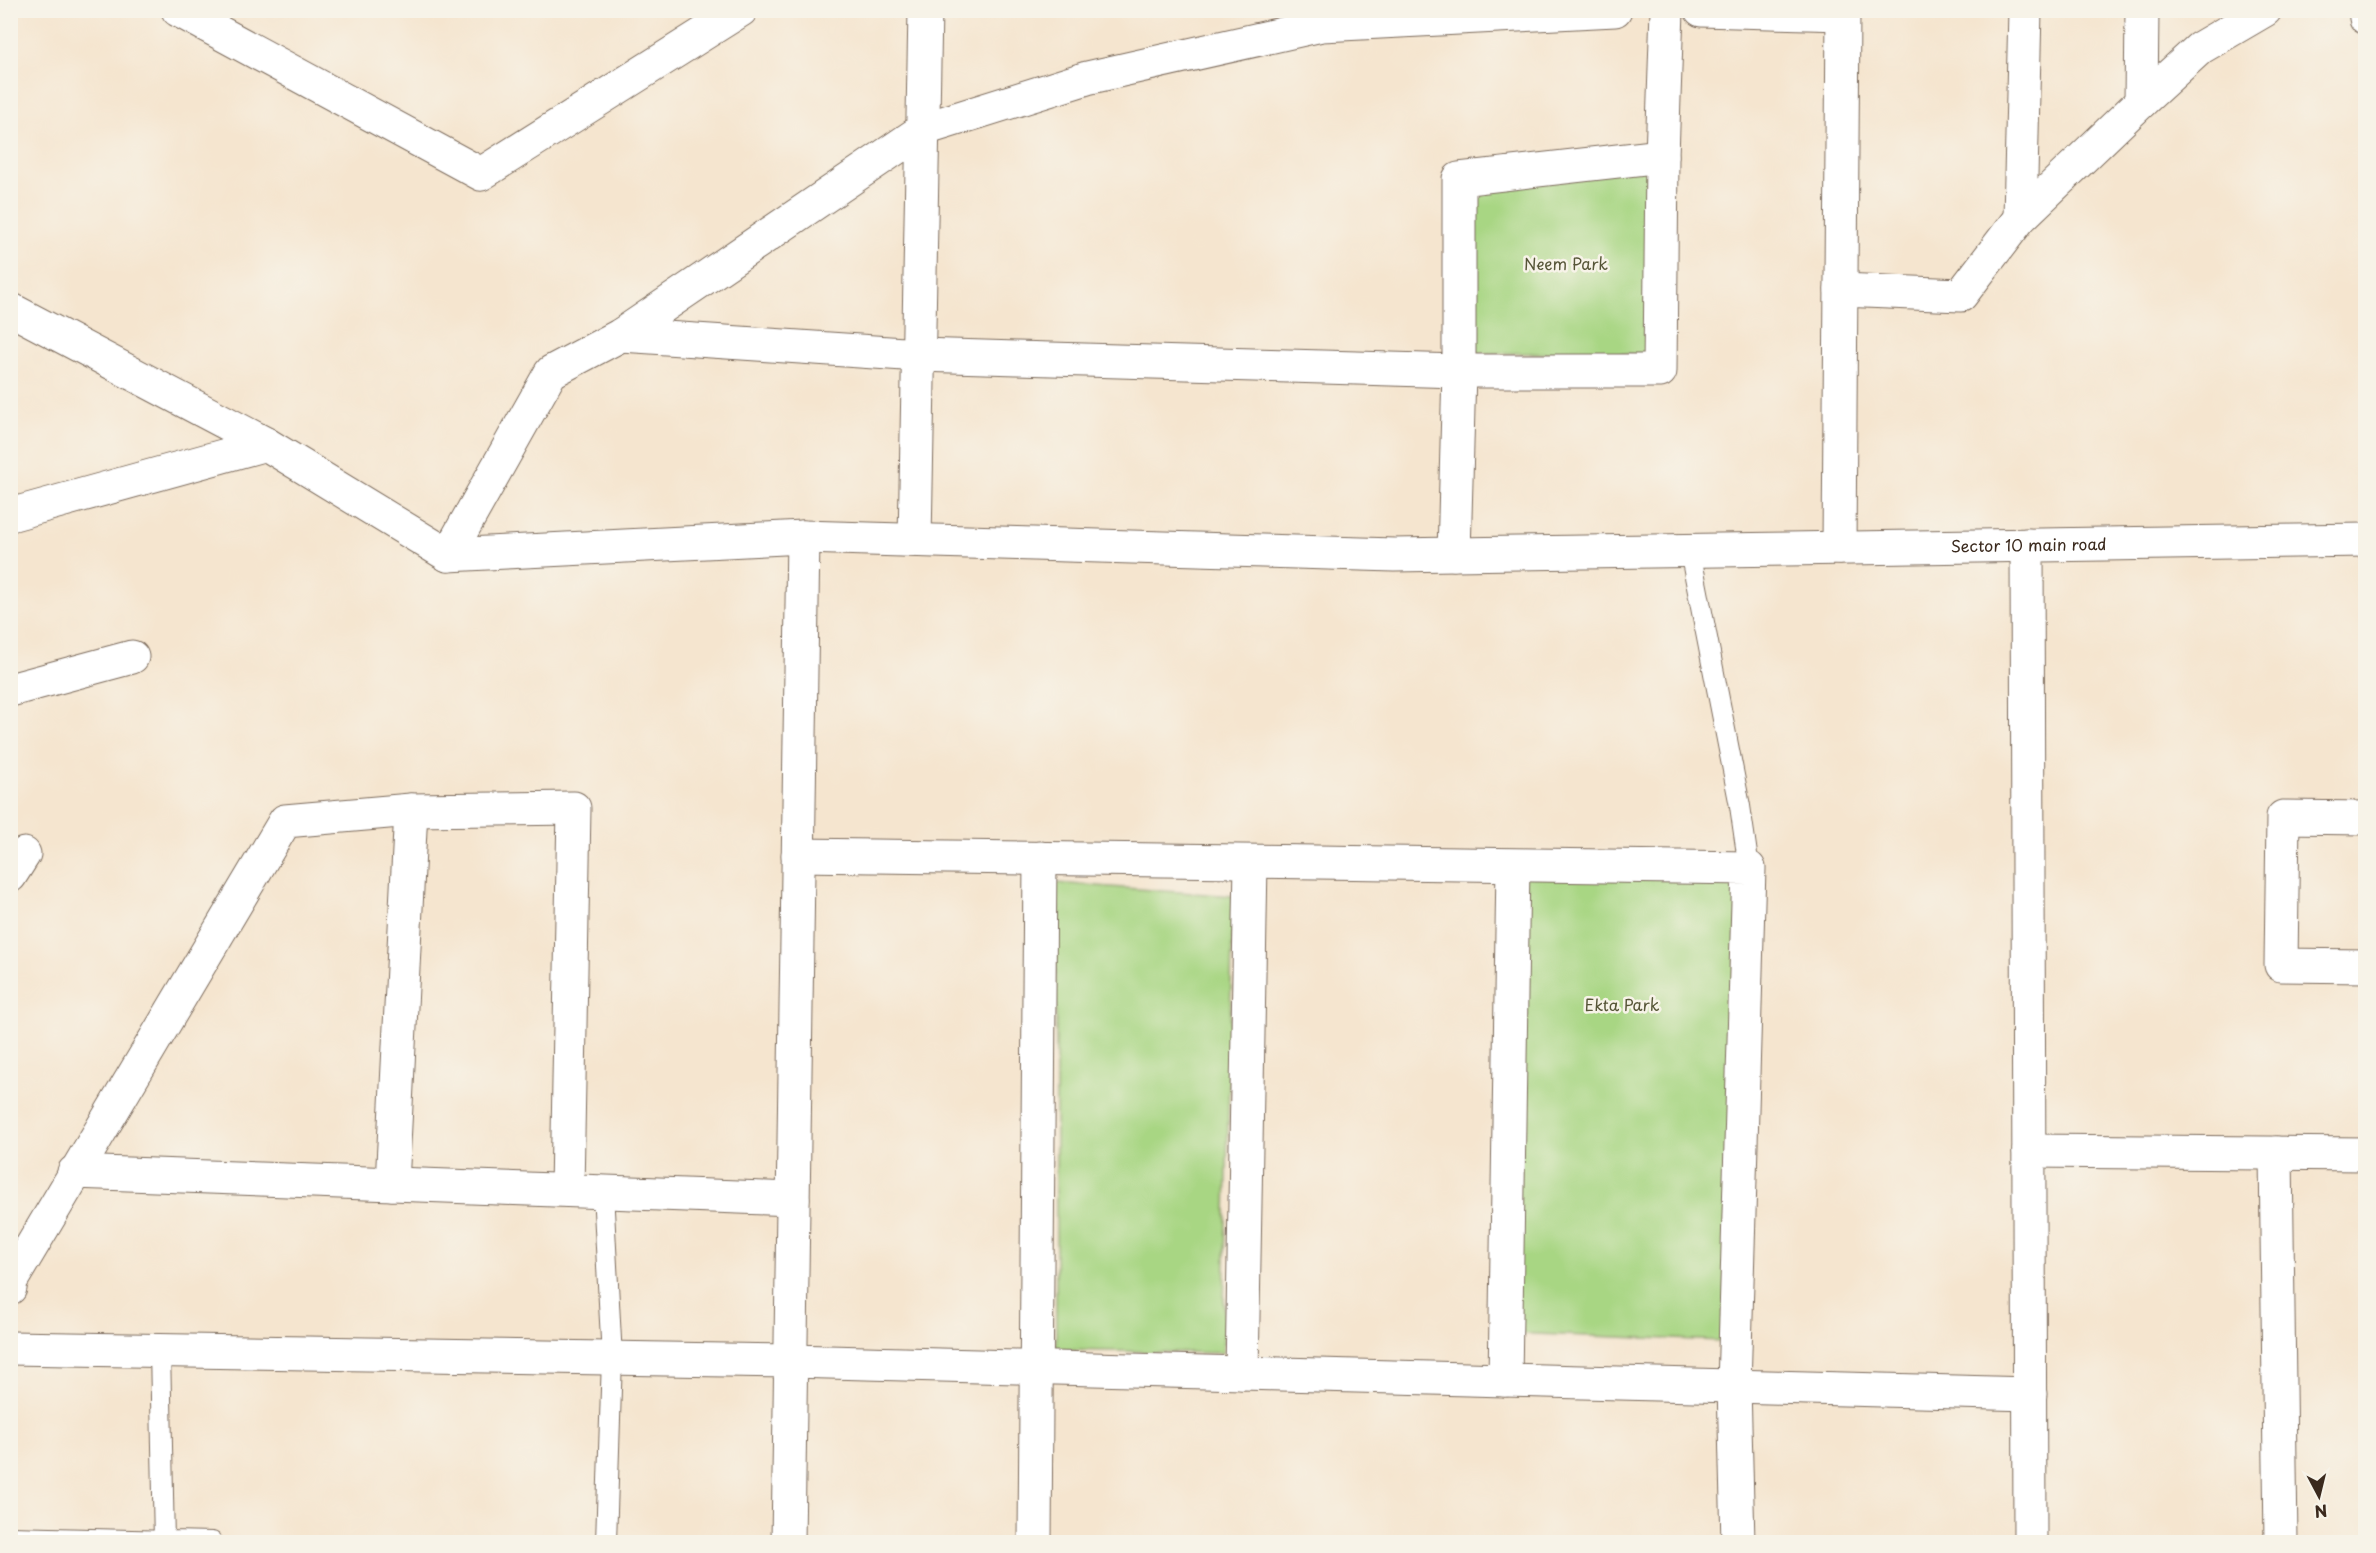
<svg xmlns="http://www.w3.org/2000/svg" width="2376" height="1553" viewBox="0 0 2376 1553" font-family="'Playpen Sans',sans-serif">
<rect width="100%" height="100%" fill="#f7f3e8"/>
<filter id="ink" filterUnits="userSpaceOnUse"><feTurbulence type="fractalNoise" baseFrequency=".0167" numOctaves="2"/><feDisplacementMap in="SourceGraphic" scale="12" xChannelSelector="R" yChannelSelector="G"/><feConvolveMatrix kernelMatrix="1 2 1 2 8 2 1 2 1" color-interpolation-filters="sRGB"/></filter>
<filter id="wash" filterUnits="userSpaceOnUse"><feTurbulence type="fractalNoise" baseFrequency=".008" numOctaves="4" result="noise"/><feDisplacementMap in="SourceGraphic" scale="24" xChannelSelector="R" yChannelSelector="G"/><feGaussianBlur stdDeviation="1.35" result="paint"/><feColorMatrix in="noise" values="0 0 0 0 0 0 0 0 0 0 0 0 0 0 0 0 0 1.4 0 .05"/><feComposite in="paint" operator="in"/></filter>
<g filter="url(#wash)">
<rect width="100%" height="100%" fill="#f5e5cf"/>
<path fill="#a8d683" stroke="#728050" stroke-width="1.5" d="M 1656,163 L 1654,354 L 1475,353 L 1468,186 Z
M 1510,874 L 1739,878 L 1724,1341 L 1506,1333 Z
M 1056,883 L 1233,896 L 1223,1353 L 1056,1350 Z"/>
</g>
<g filter="url(#ink)">
<g fill="none" stroke-linecap="round" stroke-linejoin="round">
<defs>
<path id="service" d="M 1690,551 L 1740,806 L 1749,868
M 603,1192 L 612,1358 L 606,1542
M 160,1350 L 164,1542
M 10,1537 L 212,1542"/>
<g id="minor">
<path d="M 178,10 L 481,174 L 741,10"/>
<path d="M 1701,10 L 1843,14"/>
<path d="M 2365,10 L 2366,18"/>
<path d="M 2141,102 L 2142,10"/>
<path d="M 2020,218 L 2025,10"/>
<path d="M 1841,290 L 1961,295 L 2020,218 L 2141,102 L 2200,48 L 2265,10"/>
<path id="s1" d="M 10,309 L 266,444 L 448,555 L 803,537 L 1394,555 L 2366,540"/>
<path d="M 621,335 L 919,355 L 1459,371 L 1459,179 L 1662,156"/>
<path d="M 10,515 L 266,444"/>
<path d="M 915,540 L 925,10"/>
<path d="M 2027,545 L 2030,1542"/>
<path d="M 1839,548 L 1843,10"/>
<path d="M 1454,554 L 1459,371 L 1660,371 L 1662,156 L 1667,10"/>
<path d="M 448,555 L 551,372 L 621,335 L 924,129 L 1087,78 L 1322,25 L 1615,10"/>
<path d="M 10,690 L 132,657"/>
<path d="M 2366,818 L 2283,817 L 2281,965 L 2366,966"/>
<path d="M 798,855 L 1749,868 L 1734,1386 L 1738,1542"/>
<path d="M 10,876 L 24,854"/>
<path d="M 2029,1151 L 2366,1154"/>
<path d="M 2276,1153 L 2281,1542"/>
<path d="M 74,1172 L 793,1199"/>
<path d="M 392,1184 L 411,810"/>
<path d="M 10,1288 L 11,1281 L 285,821 L 411,810 L 574,808 L 567,1190"/>
<path d="M 10,1348 L 791,1361 L 2030,1394"/>
<path d="M 1242,1373 L 1251,862"/>
<path d="M 1505,1380 L 1513,866"/>
<path d="M 788,1542 L 803,537"/>
<path d="M 1035,1542 L 1040,858"/>
</g>
</defs>
<use href="#service" stroke="#7c6b5c" stroke-width="22"/>
<use href="#minor" stroke="#7c6b5c" stroke-width="35"/>
<use href="#service" stroke="#fff" stroke-width="20"/>
<use href="#minor" stroke="#fff" stroke-width="33"/>
</g>
</g>
<g text-anchor="middle" stroke-width="5" stroke-linejoin="round" paint-order="stroke">
<g font-size="16" fill="#565537" stroke="#f7f3e8">
<text x="1566" y="270">Neem Park</text>
<text x="1622" y="1011">Ekta Park</text>
</g>
<g font-size="16" fill="#3b2a1e" stroke="#f7f3e8">
<text dy="6" stroke="none"><textPath href="#s1" startOffset="2084">Sector 10 main road</textPath></text>
</g>
</g>
<rect width="2376" height="1553" fill="none" stroke="#f7f3e8" stroke-width="36"/>
<g transform="translate(2319 1496) rotate(173)" stroke="#f7f3e8" stroke-width="4.5" paint-order="stroke">
<path d="M0-4.5L10 22L0 15L-10 22Z" fill="#3b2a1e"/>
<text y="-9" font-size="16" font-weight="bold" text-anchor="middle" fill="#3b2a1e">N</text>
</g>
</svg>
